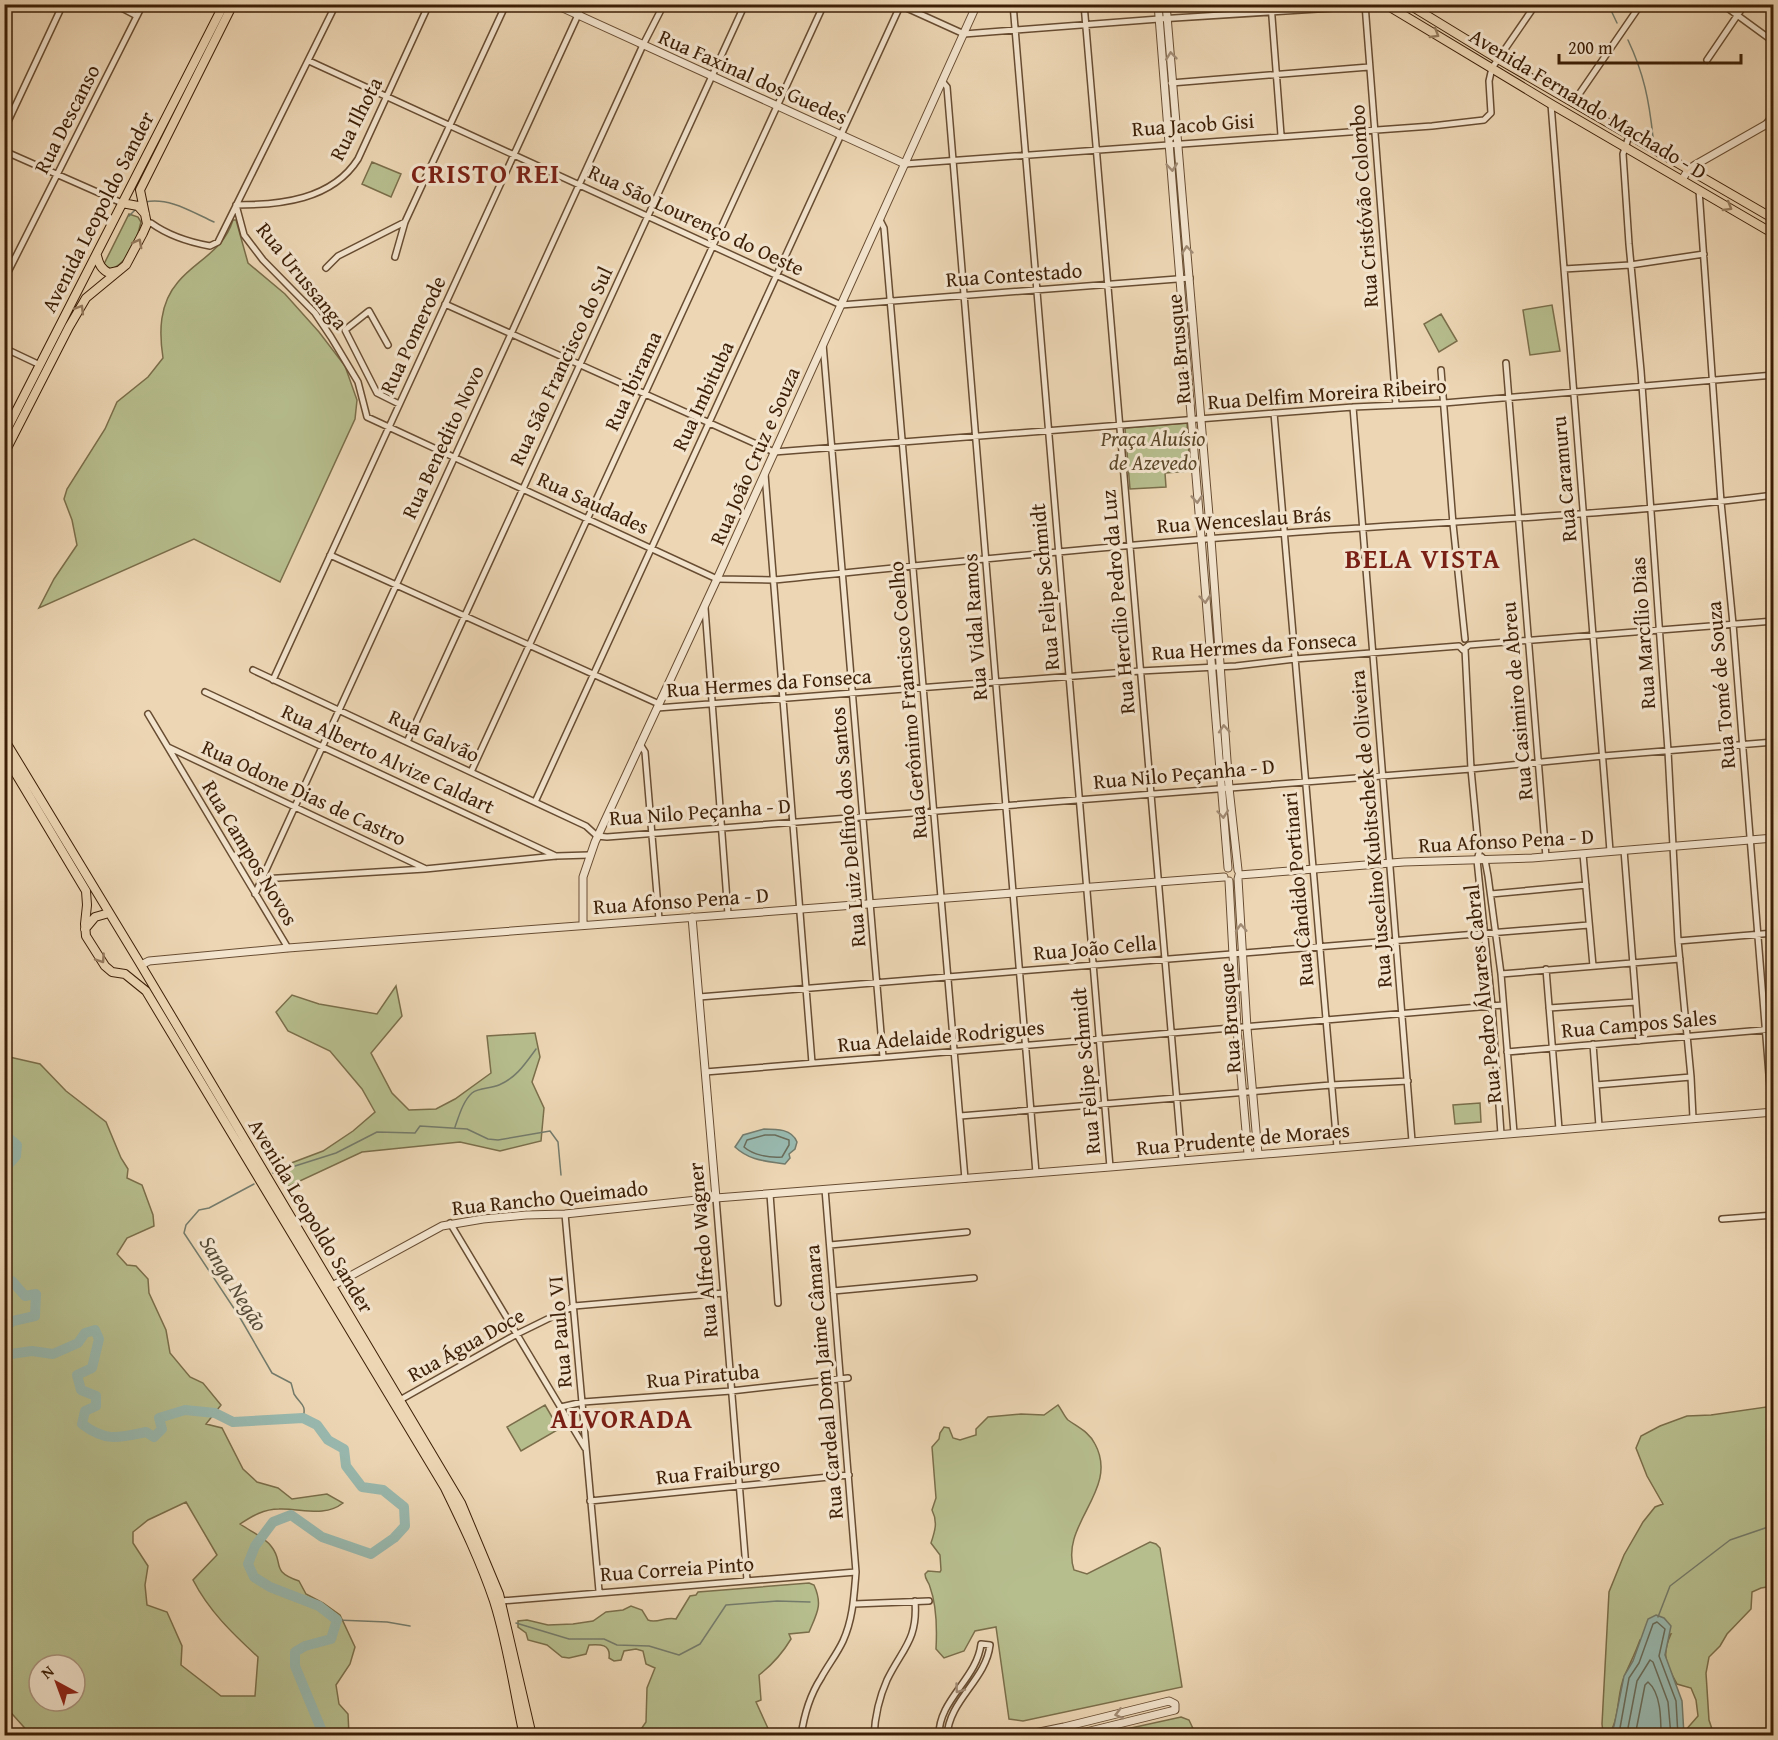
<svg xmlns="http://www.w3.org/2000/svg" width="1778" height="1740" viewBox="0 0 1778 1740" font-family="'Gentium Book Plus',serif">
<rect width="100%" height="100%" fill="#edd6b4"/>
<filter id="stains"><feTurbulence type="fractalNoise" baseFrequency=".00333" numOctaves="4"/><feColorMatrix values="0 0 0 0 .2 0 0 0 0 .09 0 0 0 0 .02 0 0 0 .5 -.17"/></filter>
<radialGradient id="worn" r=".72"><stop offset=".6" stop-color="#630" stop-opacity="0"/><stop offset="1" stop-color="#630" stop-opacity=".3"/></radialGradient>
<path fill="#b7be8e" stroke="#7a6e4a" stroke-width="1.5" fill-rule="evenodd" d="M 372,162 L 401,174 L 391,197 L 362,184 Z
M 129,214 L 138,217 L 141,222 C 138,236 127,266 110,269 L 104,264 Z
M 233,220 L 236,220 L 248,263 L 285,294 L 319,332 L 345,366 L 357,400 L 355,419 L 280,582 L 194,539 L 39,608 L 54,579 L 77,545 L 72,520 L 64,499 L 67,489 L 105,429 L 117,402 L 148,377 L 163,358 C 159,332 159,304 178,282 C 196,260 223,252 233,220 Z
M 1552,305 L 1560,351 L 1530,355 L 1523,310 Z
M 1441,314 L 1457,341 L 1439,352 L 1424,324 Z
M 1187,423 L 1190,471 L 1165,473 L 1166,487 L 1130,489 L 1125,428 Z
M 396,986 L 402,1016 L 371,1053 L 392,1093 L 409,1110 L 436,1109 L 455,1099 L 491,1073 L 487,1036 L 535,1033 L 540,1057 L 532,1082 L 544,1108 L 541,1141 L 500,1151 L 460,1142 L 362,1152 L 287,1187 L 278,1168 L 323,1151 L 353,1131 L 375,1112 L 362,1089 L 330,1051 L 288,1031 L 276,1012 L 292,995 L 319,1004 L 377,1014 Z
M 5,1056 L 40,1064 L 66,1091 L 106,1122 L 121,1158 L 128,1169 L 127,1178 L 142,1185 L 153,1215 L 154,1226 L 127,1238 L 117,1254 L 127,1265 L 136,1266 L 148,1279 L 149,1293 L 166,1330 L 170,1353 L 190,1377 L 203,1383 L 221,1405 L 206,1424 L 222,1428 L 243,1469 L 257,1482 L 278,1488 L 292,1499 L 327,1494 L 343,1503 C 324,1518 301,1508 279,1509 C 264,1509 252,1516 240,1524 C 250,1531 264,1537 271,1546 C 285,1563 269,1571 299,1581 L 306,1594 L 323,1603 L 340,1615 L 355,1647 L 350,1664 L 336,1685 L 339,1704 L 348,1714 L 349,1735 L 31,1735 L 5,1706 L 6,1655 L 4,1634 ZM 186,1502 L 217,1555 L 193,1580 C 209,1611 232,1633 258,1657 L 255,1696 L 221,1696 L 181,1665 L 182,1646 L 167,1612 L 147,1605 L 145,1585 L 148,1566 L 133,1543 L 133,1532 L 148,1520 ZM 39,1665 L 75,1665 L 75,1701 L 39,1701 Z
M 1480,1103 L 1481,1122 L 1455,1124 L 1453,1105 Z
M 545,1405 L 559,1429 L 521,1451 L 507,1427 Z
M 1058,1405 C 1062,1410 1064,1416 1068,1420 C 1079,1428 1089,1432 1095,1444 C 1120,1490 1059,1524 1074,1570 L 1087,1574 L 1150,1542 L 1156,1544 L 1160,1548 L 1182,1687 L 1023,1721 L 1009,1719 L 996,1627 L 975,1631 L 964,1651 L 944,1658 L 936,1649 C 937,1630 937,1606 930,1587 C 929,1582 925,1580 925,1574 L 928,1571 L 940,1572 L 941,1570 L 940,1555 L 931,1543 C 935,1531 938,1522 932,1510 L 936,1498 L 932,1447 L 939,1439 L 940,1433 L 944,1427 L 949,1428 L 953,1438 L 960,1440 L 976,1435 L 976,1429 L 988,1417 L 1021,1414 L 1044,1415 Z
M 1773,1406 L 1773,1586 L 1761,1588 L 1752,1592 L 1751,1609 L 1727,1634 L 1720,1646 L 1709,1657 L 1706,1673 L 1709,1720 L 1714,1735 L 1684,1735 L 1684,1732 L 1698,1716 L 1696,1700 L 1691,1688 L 1677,1684 C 1666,1665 1661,1655 1671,1634 L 1640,1640 C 1635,1654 1630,1663 1625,1675 C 1616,1693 1621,1717 1609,1734 L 1603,1732 L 1602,1724 L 1609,1592 L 1624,1555 L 1643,1522 L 1655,1507 L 1663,1504 L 1647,1476 L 1636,1448 L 1641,1436 L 1660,1426 L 1687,1416 L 1711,1415 Z
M 809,1583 L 814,1585 C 823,1605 817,1613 809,1632 L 789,1634 L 791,1639 C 782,1654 772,1665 759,1675 L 761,1700 L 756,1702 L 771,1735 L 637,1735 L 646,1722 L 647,1688 L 655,1668 L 646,1664 L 643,1651 L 636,1649 L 624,1651 L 621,1660 L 614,1661 L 609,1658 C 611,1644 600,1644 589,1645 L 586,1654 L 569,1658 L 562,1657 L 547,1645 L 528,1640 L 526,1633 L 518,1627 L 518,1621 L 527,1620 L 548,1625 L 573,1624 L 593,1621 L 606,1612 L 623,1610 L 631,1606 L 642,1610 L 648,1620 C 657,1624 666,1616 676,1619 L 690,1596 L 696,1595 L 698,1592 Z
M 1181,1717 L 1189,1720 L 1196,1735 L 1099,1735 Z"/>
<path fill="#99b9af" stroke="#747b6b" stroke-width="1.5" d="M 764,1129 C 777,1129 792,1129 797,1142 L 795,1149 L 789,1154 L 790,1158 L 785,1164 C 766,1161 750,1161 735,1147 L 743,1135 Z
M 1656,1615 L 1664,1618 L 1671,1626 L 1665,1655 L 1682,1701 L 1684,1735 L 1610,1735 L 1609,1734 L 1614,1726 L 1624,1676 L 1633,1661 L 1648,1619 Z"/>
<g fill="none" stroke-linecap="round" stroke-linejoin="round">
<path stroke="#6a6c5a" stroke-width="1.5" d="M 765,1135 L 775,1135 L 789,1140 L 789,1145 L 782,1157 C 769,1158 753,1155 744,1147 L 747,1140 Z
M 1615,1736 L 1620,1728 L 1629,1678 L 1639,1663 L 1653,1624 L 1657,1622 L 1665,1629 L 1659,1656 L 1676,1701 L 1678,1736
M 1624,1736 L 1628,1728 L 1637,1681 L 1650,1660 L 1653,1662 L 1668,1702 L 1671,1736
M 1635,1736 L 1645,1685 L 1648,1682 C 1661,1693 1661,1719 1661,1736"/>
<path stroke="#747b6b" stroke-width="1.5" d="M 1608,4 L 1617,23
M 1628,40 C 1644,74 1649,100 1653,137
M 145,202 C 169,197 192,212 214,222
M 129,216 L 136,209
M 455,1127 C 459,1116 463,1101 472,1093 C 479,1087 490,1089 499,1085 C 516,1078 525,1064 536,1049
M 273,1173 L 336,1153 L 377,1132 L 415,1133 L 420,1126 L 467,1129 L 488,1139 L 498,1140 L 550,1131 L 558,1142 L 561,1175
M 254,1184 L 209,1208 L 199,1210 L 186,1225 L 184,1233 L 239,1316 L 272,1373 L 291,1383 C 292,1386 293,1390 294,1394 C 300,1404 307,1404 303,1418
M 1658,1617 L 1670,1586 L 1730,1540 L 1774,1525
M 337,1620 L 387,1622 L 410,1626
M 516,1623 L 569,1639 L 604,1639 L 617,1645 L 649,1646 L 679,1655 L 700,1644 L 726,1605 L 777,1601 L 810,1602"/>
<path stroke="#99b9af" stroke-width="10" d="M 4,1134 L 17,1145 L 16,1156 L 4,1170
M 4,1279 L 12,1281 L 25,1296 L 36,1294 L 35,1316 L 13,1321 L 4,1328
M 4,1355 L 32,1351 L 53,1354 L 78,1343 L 85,1333 L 95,1330 L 99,1339 L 92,1368 L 77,1375 L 81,1390 L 96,1396 L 96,1406 L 85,1411 L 82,1424 C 106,1442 118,1438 146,1432 L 154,1437 L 162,1429 L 159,1418 L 185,1410 L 215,1413 L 233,1422 L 303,1418 L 317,1425 L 328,1440 L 344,1449 L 346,1466 L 362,1487 L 383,1490 L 404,1507 L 405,1526 L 394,1538 L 371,1554 L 322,1537 L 291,1515 L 273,1522 L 255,1546 L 248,1564 L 254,1577 L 270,1587 L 319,1606 L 337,1620 L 331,1639 L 305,1646 L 295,1652 L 295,1666 L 324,1736"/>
<defs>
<path id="minor" d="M 114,4 L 137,16
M 1013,4 L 1110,1167
M 1084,4 L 1182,1160
M 1271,4 L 1281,135
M 1365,4 L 1396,405
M 1722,4 L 1774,42
M 900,5 L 964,34 L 1159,19 L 1365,6
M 1424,14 L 1431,4
M 1707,60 L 1745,4
M 309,61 L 841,305 L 1190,278
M 942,81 L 947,87 L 1036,1173
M 1171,83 L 1369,67
M 1573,103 L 1641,4
M 1551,104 L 1610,851
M 1766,124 L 1774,113
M 4,130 L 63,4
M 1629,136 L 1623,154 L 1629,244 L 1641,371 L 1668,751 L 1678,941 L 1691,1077 L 1693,1118
M 4,151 L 122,203
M 905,164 L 1432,126 L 1484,120 L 1491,113 L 1489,81 L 1492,68 L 1536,4
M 1699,190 L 1721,502 L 1733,624 L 1772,1112 L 1774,1178
M 236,205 L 244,235 L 263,260 L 315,313 L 331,337 L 358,382 L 367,417 L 717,579 L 773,580 C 944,563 1115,545 1286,533 C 1449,521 1612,516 1774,495
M 236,205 C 280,205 332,200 358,159 L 429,4
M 1770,216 L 1774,265
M 880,220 L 884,228 L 965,1179
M 147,224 L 151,223 C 169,236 188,242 210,246 L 218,242 L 336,4
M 395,257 L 405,222 L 506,4
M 326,268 L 338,256 L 405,222
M 1564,269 L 1630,265 L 1704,254
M 4,280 L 143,4
M 445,304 L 774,452 L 1353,407 L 1444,403 L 1774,375
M 823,344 L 883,1057
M 388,345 L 369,311 L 345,330 L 377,393 L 399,404
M 4,348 L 40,365
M 1506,363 L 1546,857
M 1441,370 L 1453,524 L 1465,639
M 1353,407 L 1412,1141
M 1274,413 L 1337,1147
M 765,474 L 812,1063
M 330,555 L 659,704
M 705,608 L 728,914
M 1465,649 L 1471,769 L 1479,853 L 1477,860 L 1492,1006 L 1501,1134
M 253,670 L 586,826 L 597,836 L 607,837 L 1471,769 L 1603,756 L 1774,742
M 273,680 L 583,4
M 205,692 L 556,856
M 657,708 L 1140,671 L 1236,666 L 1295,659 L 1459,646 L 1463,650 L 1469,645 L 1774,621
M 148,714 L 288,948
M 407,742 L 745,4
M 640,744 L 645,752 L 659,919
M 168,747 L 424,868
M 471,772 L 824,4
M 535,802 L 901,4
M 1624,850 L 1639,1041
M 1583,854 L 1593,966
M 1482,857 L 1485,860 L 1488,876 L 1501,974 L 1514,1133
M 262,879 L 425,869 L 556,856 L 589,855
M 255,894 L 643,45 L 664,4
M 1491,894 L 1586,885
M 1678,941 L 1774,933
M 1546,969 L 1559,1129
M 1501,974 L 1680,959
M 699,997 L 1589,925
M 1549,1008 L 1636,1002
M 1593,1044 L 1599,1126
M 1507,1052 L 1774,1029
M 705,1072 C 971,1050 1237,1029 1503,1005
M 1596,1085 L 1691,1077
M 960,1116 L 1331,1085 L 1408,1081
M 770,1194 L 778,1303
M 716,1198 L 747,1580
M 565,1214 L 599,1591
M 1722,1219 L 1774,1215
M 450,1223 L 585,1448
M 830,1245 L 967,1232
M 833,1291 L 974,1278
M 400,1400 L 517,1334 L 574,1306 L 724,1293
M 561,1407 L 583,1402 L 731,1391 L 848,1378
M 590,1501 L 849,1475
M 501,1601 L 856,1572
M 854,1604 L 929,1601
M 801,1736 C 804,1715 810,1695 821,1678 C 828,1665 837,1654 843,1641 C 853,1619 854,1596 856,1572 L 825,1189
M 874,1736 C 875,1716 879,1698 887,1680 C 902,1649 918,1640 915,1601
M 939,1736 C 938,1700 977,1679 981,1644 L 990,1645 C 986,1680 949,1700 947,1736"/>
<path id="tertiary" d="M 554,4 L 905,164
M 1158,4 C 1181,292 1203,580 1228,868
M 1166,4 L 1211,539 L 1229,788 L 1238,870
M 1682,180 L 1688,170 L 1695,165 L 1774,120
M 1239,875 L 1404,862 L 1532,858 L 1774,838
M 1239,875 L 1238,879 L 1247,1028 L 1258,1154
M 1229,881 L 1237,1029 L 1248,1154
M 692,917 L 716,1198
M 583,925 L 583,877 L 595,842 L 717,579 L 977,4
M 141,965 L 149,961 L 288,948 L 1224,877
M 332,1286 L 442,1226 L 483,1219 L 526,1215 L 565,1214 L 716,1198 L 1110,1167 L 1774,1112
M 1020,1736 L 1064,1727 L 1169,1701 L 1175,1704 L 1175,1710 L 1070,1736"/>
<path id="primary" d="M 1385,4 L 1551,104 L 1774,234
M 1408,4 L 1498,59 L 1774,219"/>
<path id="trunk" d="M 122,203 L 138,206 L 145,214
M 97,256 C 99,264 101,269 109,273 L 118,271
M 4,435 L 224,4
M 4,454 L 69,327 L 86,298 L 126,265 L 143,233 L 147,224 L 140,190 L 233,4
M 4,739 L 141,965 L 461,1503 L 499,1594 L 532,1736
M 4,754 L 86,891 L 87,905 L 85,924 L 86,936 L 105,966 L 112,972 L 125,974 L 146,991 L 445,1488 C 463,1525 481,1562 494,1601 C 508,1645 514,1691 524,1736
M 85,929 L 95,917 L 109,913"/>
</defs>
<use href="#minor" stroke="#684d32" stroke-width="8"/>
<use href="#tertiary" stroke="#684d32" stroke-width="9"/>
<use href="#primary" stroke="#3c1f06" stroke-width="10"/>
<use href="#trunk" stroke="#3c1f06" stroke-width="10"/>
<use href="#minor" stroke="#f3e4ce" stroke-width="5"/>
<use href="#tertiary" stroke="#f3e4ce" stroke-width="7"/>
<use href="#primary" stroke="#edd6b4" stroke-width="8"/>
<use href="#trunk" stroke="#edd6b4" stroke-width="8"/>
</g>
<defs><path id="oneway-chevron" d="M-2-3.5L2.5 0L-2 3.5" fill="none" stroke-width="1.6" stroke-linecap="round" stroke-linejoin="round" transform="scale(1.5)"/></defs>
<g stroke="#947a5d">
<use href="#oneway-chevron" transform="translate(1435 34) rotate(31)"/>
<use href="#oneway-chevron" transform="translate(1728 207) rotate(31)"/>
<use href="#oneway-chevron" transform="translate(138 243) rotate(-62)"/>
<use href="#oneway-chevron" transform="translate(80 309) rotate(-59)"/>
<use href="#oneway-chevron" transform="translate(101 959) rotate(56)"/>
</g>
<g stroke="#a18b74">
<use href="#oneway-chevron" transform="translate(1171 56) rotate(-96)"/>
<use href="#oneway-chevron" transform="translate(1172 167) rotate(85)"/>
<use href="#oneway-chevron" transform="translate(1187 250) rotate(-95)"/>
<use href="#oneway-chevron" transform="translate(1197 499) rotate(86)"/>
<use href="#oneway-chevron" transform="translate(1205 599) rotate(85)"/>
<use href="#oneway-chevron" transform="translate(1224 729) rotate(-94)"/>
<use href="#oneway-chevron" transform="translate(1223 814) rotate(85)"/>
<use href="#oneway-chevron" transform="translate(1241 928) rotate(-93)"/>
<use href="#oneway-chevron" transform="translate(959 1689) rotate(126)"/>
<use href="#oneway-chevron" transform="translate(1119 1714) rotate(166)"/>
</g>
<g text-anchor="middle" stroke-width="6" stroke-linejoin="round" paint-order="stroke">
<g font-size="21" fill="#3c1f06" stroke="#f3e4ce">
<text transform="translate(753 77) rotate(24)" y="7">Rua Faxinal dos Guedes</text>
<text transform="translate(1588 104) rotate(31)" y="7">Avenida Fernando Machado - D</text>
<text transform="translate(67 119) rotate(-63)" y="7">Rua Descanso</text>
<text transform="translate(356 119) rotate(-63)" y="7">Rua Ilhota</text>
<text transform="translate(1193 125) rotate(-4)" y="7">Rua Jacob Gisi</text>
<text transform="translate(1364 206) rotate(-94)" y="7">Rua Cristóvão Colombo</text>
<text transform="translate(98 212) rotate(-63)" y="7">Avenida Leopoldo Sander</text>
<text transform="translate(696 220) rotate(25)" y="7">Rua São Lourenço do Oeste</text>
<text transform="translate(1014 275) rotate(-4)" y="7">Rua Contestado</text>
<text transform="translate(302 276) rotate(51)" y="7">Rua Urussanga</text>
<text transform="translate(413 335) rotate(-65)" y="7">Rua Pomerode</text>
<text transform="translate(1179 349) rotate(-95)" y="7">Rua Brusque</text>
<text transform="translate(561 366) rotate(-65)" y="7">Rua São Francisco do Sul</text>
<text transform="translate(633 381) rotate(-65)" y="7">Rua Ibirama</text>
<text transform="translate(1327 394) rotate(-4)" y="7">Rua Delfim Moreira Ribeiro</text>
<text transform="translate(703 396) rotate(-65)" y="7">Rua Imbituba</text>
<text transform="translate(443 442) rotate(-65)" y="7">Rua Benedito Novo</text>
<text transform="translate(755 456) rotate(-66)" y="7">Rua João Cruz e Souza</text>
<text transform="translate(1564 479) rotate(-95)" y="7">Rua Caramuru</text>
<text transform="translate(593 503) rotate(25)" y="7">Rua Saudades</text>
<text transform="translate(1244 520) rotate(-4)" y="7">Rua Wenceslau Brás</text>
<text transform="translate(1045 587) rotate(-95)" y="7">Rua Felipe Schmidt</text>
<text transform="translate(1118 602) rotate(-95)" y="7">Rua Hercílio Pedro da Luz</text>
<text transform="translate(975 627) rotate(-94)" y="7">Rua Vidal Ramos</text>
<text transform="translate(1643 633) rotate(-94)" y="7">Rua Marcílio Dias</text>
<text transform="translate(1254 646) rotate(-4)" y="7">Rua Hermes da Fonseca</text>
<text transform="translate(769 683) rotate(-4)" y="7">Rua Hermes da Fonseca</text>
<text transform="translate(1721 685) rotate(-95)" y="7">Rua Tomé de Souza</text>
<text transform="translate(908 700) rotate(-95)" y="7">Rua Gerônimo Francisco Coelho</text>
<text transform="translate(1517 701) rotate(-95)" y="7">Rua Casimiro de Abreu</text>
<text transform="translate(434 736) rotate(25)" y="7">Rua Galvão</text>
<text transform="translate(388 759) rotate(25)" y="7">Rua Alberto Alvize Caldart</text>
<text transform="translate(1184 774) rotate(-5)" y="7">Rua Nilo Peçanha - D</text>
<text transform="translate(304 793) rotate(25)" y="7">Rua Odone Dias de Castro</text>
<text transform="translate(700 812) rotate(-4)" y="7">Rua Nilo Peçanha - D</text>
<text transform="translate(848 827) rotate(-95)" y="7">Rua Luiz Delfino dos Santos</text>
<text transform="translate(1371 829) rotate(-95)" y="7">Rua Juscelino Kubitschek de Oliveira</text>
<text transform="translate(1506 841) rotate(-3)" y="7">Rua Afonso Pena - D</text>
<text transform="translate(250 853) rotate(59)" y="7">Rua Campos Novos</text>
<text transform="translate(1298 889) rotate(-95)" y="7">Rua Cândido Portinari</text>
<text transform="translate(681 901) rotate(-4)" y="7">Rua Afonso Pena - D</text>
<text transform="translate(1095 948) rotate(-5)" y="7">Rua João Cella</text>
<text transform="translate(1483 994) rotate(-96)" y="7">Rua Pedro Álvares Cabral</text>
<text transform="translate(1230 1018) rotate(-94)" y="7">Rua Brusque</text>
<text transform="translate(1639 1024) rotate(-5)" y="7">Rua Campos Sales</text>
<text transform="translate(941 1036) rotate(-5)" y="7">Rua Adelaide Rodrigues</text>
<text transform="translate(1086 1071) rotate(-95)" y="7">Rua Felipe Schmidt</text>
<text transform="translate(1243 1139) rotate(-5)" y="7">Rua Prudente de Moraes</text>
<text transform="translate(550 1198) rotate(-6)" y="7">Rua Rancho Queimado</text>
<text transform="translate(311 1216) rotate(59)" y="7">Avenida Leopoldo Sander</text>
<text transform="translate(703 1250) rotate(-95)" y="7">Rua Alfredo Wagner</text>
<text transform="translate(560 1332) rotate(-95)" y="7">Rua Paulo VI</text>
<text transform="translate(466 1345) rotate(-29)" y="7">Rua Água Doce</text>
<text transform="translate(703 1376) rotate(-5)" y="7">Rua Piratuba</text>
<text transform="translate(824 1382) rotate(-95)" y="7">Rua Cardeal Dom Jaime Câmara</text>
<text transform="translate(718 1471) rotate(-6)" y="7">Rua Fraiburgo</text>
<text transform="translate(677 1569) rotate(-4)" y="7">Rua Correia Pinto</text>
</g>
<g font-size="21" font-style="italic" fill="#5b4728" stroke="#f3e4ce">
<text x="1153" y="446">Praça Aluísio<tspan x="1153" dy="24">de Azevedo</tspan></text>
</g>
<g font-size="22" font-style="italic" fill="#584d39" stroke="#f3e4ce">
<text transform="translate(234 1283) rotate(58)" y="8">Sanga Negão</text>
</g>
<g font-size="27" font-weight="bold" letter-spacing="1.5" fill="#7a1f14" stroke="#f3e4ce">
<text x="486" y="183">CRISTO REI</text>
<text x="1423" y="568">BELA VISTA</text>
<text x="622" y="1428">ALVORADA</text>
</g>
</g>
<rect width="1778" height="1740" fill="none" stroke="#edd6b4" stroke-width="24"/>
<rect x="6" y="6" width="1766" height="1728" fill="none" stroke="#3c1f06" stroke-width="3"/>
<rect x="12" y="12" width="1754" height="1716" fill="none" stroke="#3c1f06" stroke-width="1.5"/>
<g transform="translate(57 1683) rotate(319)"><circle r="28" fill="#f3e4ce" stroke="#aa957e" stroke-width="1.5"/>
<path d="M0-4.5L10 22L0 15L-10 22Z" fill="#8f2418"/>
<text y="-9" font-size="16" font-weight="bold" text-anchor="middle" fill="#3c1f06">N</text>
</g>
<path d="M1559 54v9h182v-9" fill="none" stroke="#3c1f06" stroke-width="3"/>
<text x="1568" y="54" font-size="18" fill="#3c1f06" stroke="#f3e4ce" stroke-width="4.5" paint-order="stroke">200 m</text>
<rect width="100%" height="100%" filter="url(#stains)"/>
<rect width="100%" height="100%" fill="url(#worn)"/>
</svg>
